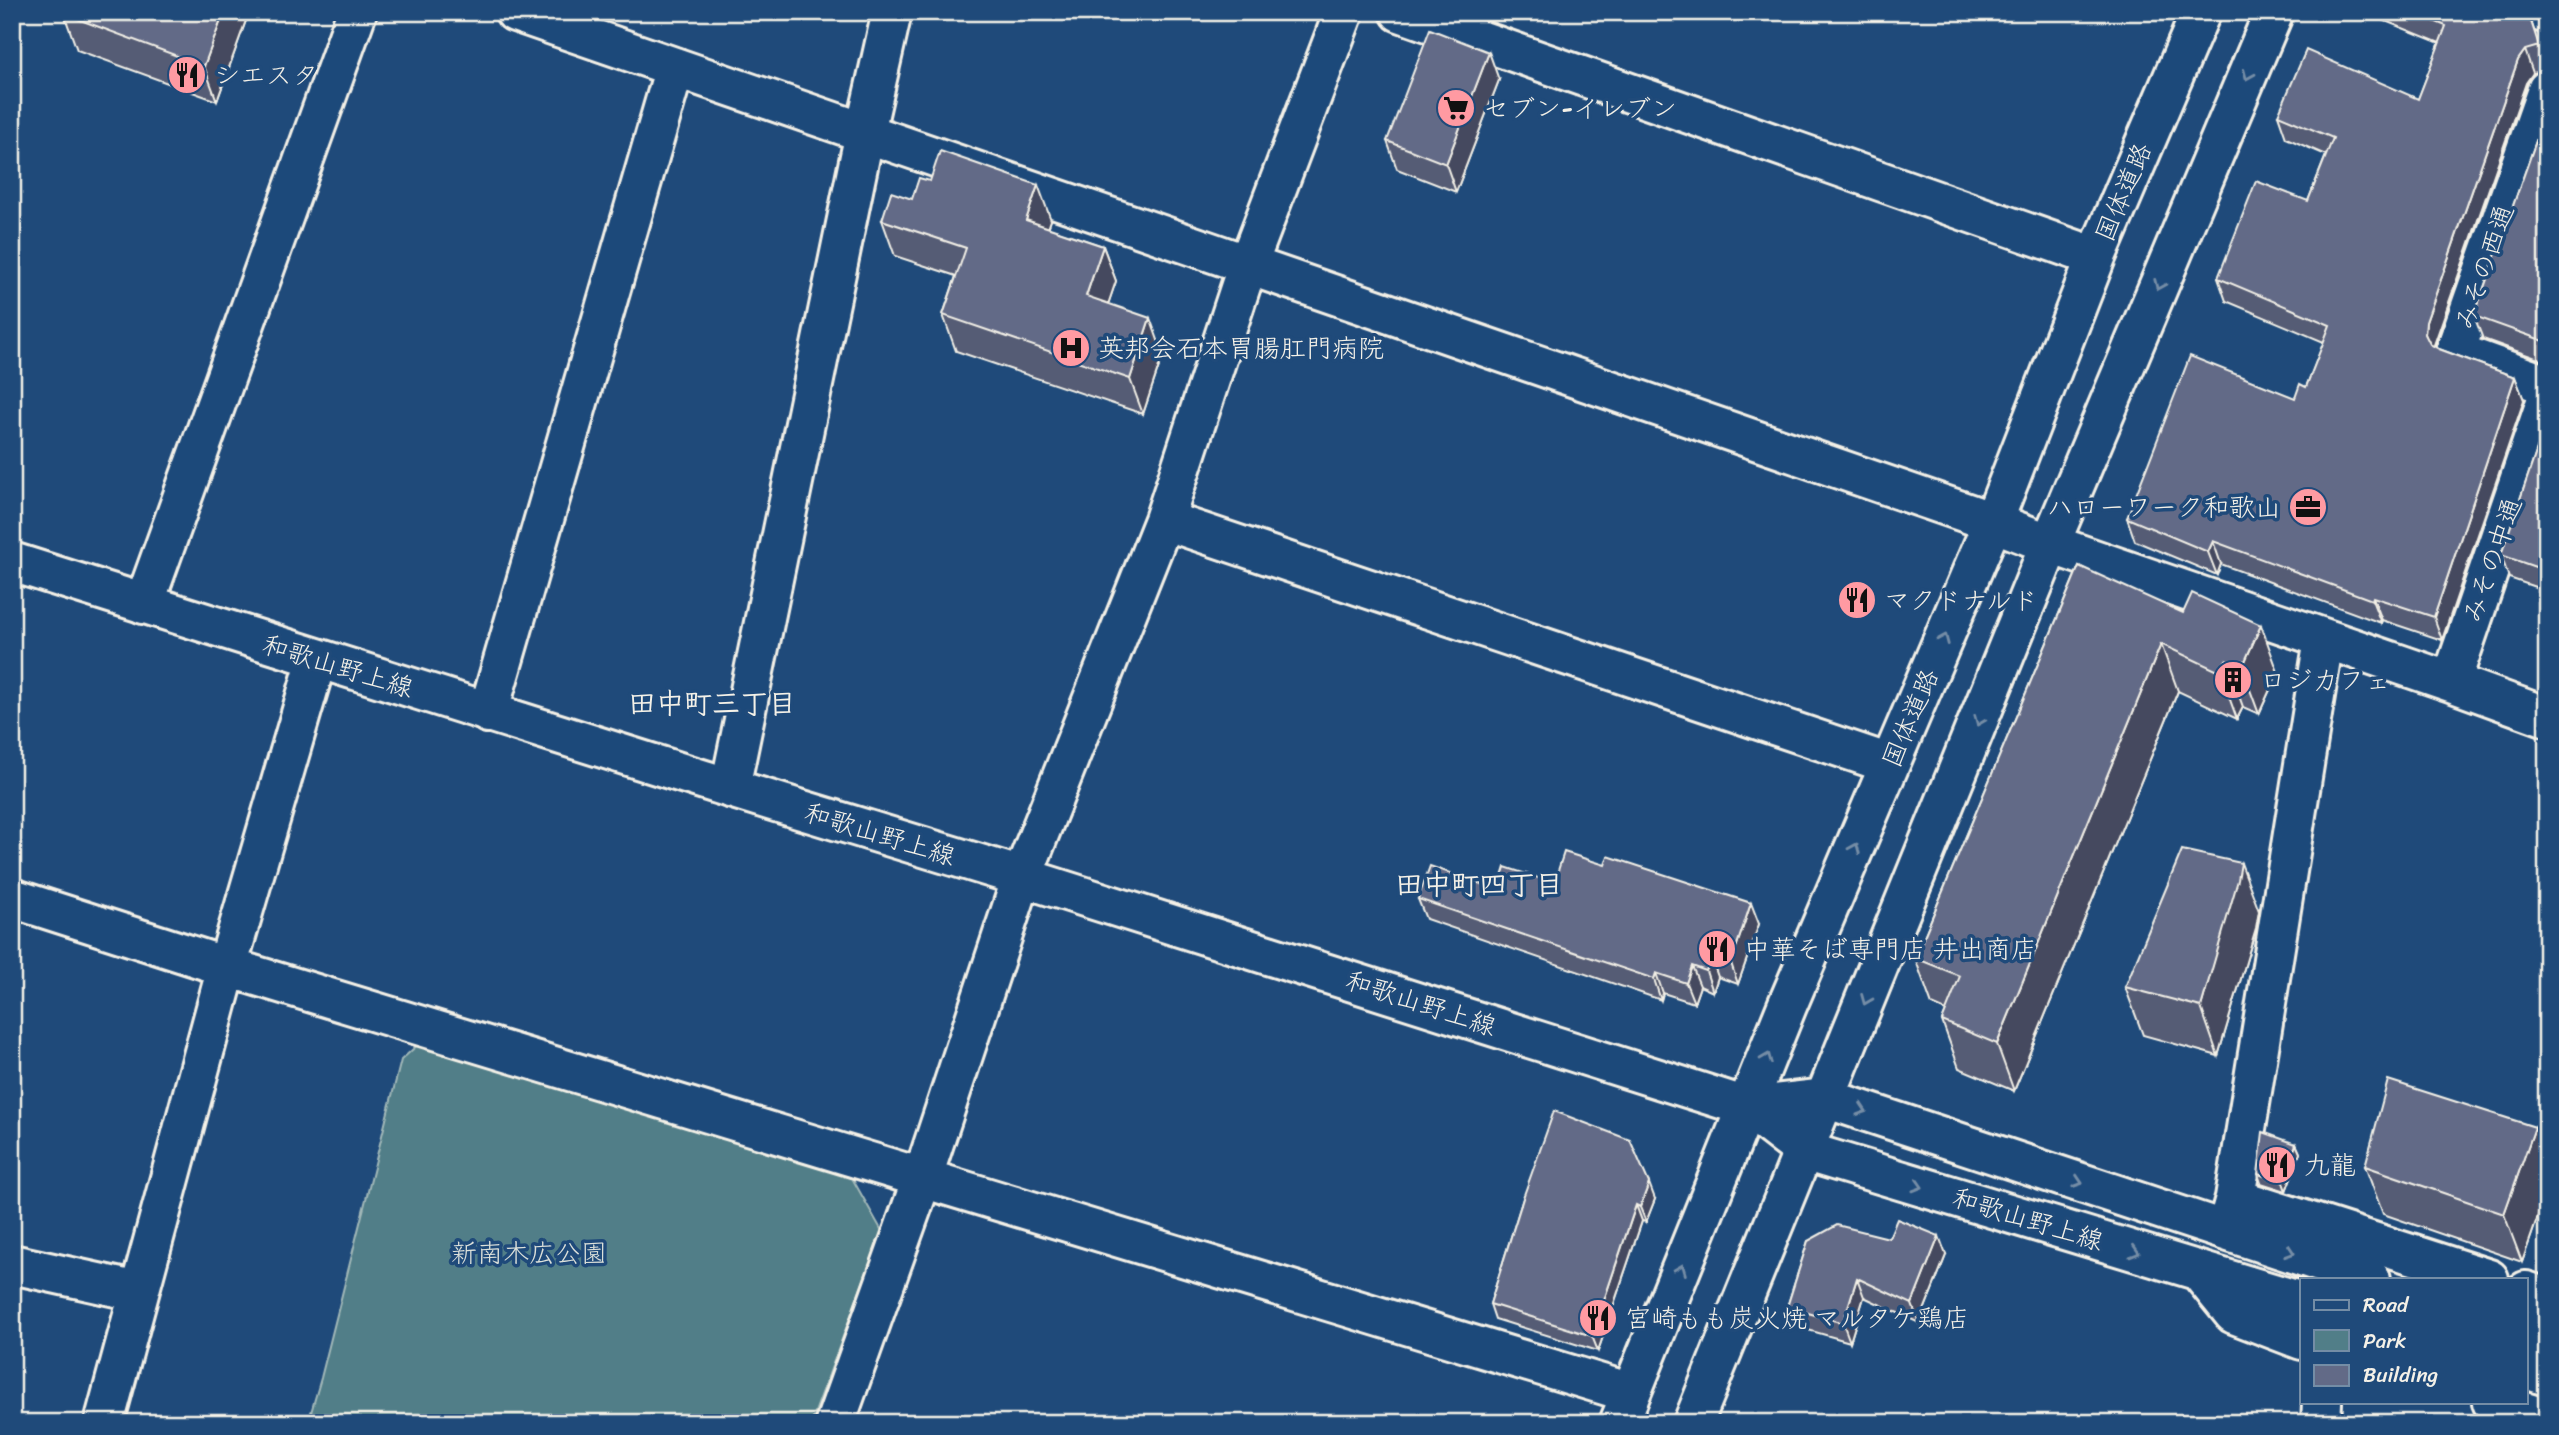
<svg xmlns="http://www.w3.org/2000/svg" width="2559" height="1435" viewBox="0 0 2559 1435" font-family="Sriracha,'Klee One',sans-serif">
<rect width="100%" height="100%" fill="#1f4a7a"/>
<filter id="ink" filterUnits="userSpaceOnUse"><feTurbulence type="fractalNoise" baseFrequency=".0143" numOctaves="2"/><feDisplacementMap in="SourceGraphic" scale="14" xChannelSelector="R" yChannelSelector="G"/><feConvolveMatrix kernelMatrix="1 2 1 2 8 2 1 2 1" color-interpolation-filters="sRGB"/></filter>
<g filter="url(#ink)">
<path fill="#517e88" stroke="#a2b8b8" stroke-width="2" d="M 422,1041 L 852,1178 L 882,1231 L 811,1423 L 308,1423 L 321,1378 L 401,1060 Z"/>
<g fill="none" stroke-linecap="round" stroke-linejoin="round">
<defs>
<path id="minor" d="M 515,12 L 1993,522 L 2050,544 L 2451,682 L 2547,717
M 1400,12 L 2096,257
M 2541,12 L 2547,14
M 2547,90 L 2455,352 L 2547,385
M 1164,520 L 1890,764
M 144,604 L 357,12
M 2451,682 L 2547,399
M 488,713 L 675,67
M 730,788 L 865,132 L 892,12
M 12,898 L 227,967 L 1631,1393
M 2235,1198 L 2324,639
M 2228,1223 L 2235,1198 L 2489,1279
M 12,1264 L 139,1292
M 2526,1291 L 2547,1298
M 2492,1402 L 2547,1419
M 104,1423 L 227,967 L 317,659
M 835,1423 L 922,1179 L 1022,877 L 1164,520 L 1248,264 L 1344,12
M 1619,1423 L 1787,1006 L 1993,522 L 2096,257 L 2201,12
M 1693,1423 L 2050,544 L 2274,12"/>
<path id="major" d="M 12,562 L 730,788 L 1022,877 L 1747,1107 L 1804,1151 L 2302,1302
M 1747,1107 L 1825,1098 L 2371,1279
M 2199,1271 L 2234,1314 L 2302,1340
M 2526,1330 L 2547,1337
M 2526,1369 L 2547,1376
M 2321,1423 L 2322,1402"/>
</defs>
<use href="#minor" stroke="#f4f1e8" stroke-width="44"/>
<use href="#major" stroke="#f4f1e8" stroke-width="44"/>
<use href="#minor" stroke="#1f4a7a" stroke-width="38"/>
<use href="#major" stroke="#1f4a7a" stroke-width="38"/>
</g>
<path fill="#545b74" stroke="#f4f1e8" stroke-width="2" d="M 249,12 L 217,101 L 77,50 L 64,14 Z
M 2363,12 L 2528,12 L 2547,69 L 2533,73 L 2526,83 L 2434,346 L 2439,349 L 2515,377 L 2524,400 L 2442,640 L 2382,620 L 2381,623 L 2221,564 L 2217,575 L 2135,541 L 2127,518 L 2295,398 L 2306,387 L 2324,342 L 2226,301 L 2218,278 L 2308,201 L 2326,155 L 2286,138 L 2278,115 L 2418,99 L 2440,43 Z
M 1499,80 L 1456,192 L 1397,169 L 1387,141 Z
M 2547,110 L 2547,362 L 2483,339 L 2474,316 Z
M 882,220 L 1051,220 L 1048,228 L 1103,246 L 1116,281 L 1108,304 L 1163,354 L 1143,414 L 956,351 L 943,315 L 956,276 L 895,256 Z
M 2547,420 L 2547,591 L 2509,578 L 2501,555 Z
M 2079,566 L 2278,672 L 2259,714 L 2243,707 L 2237,719 L 2178,691 L 2014,1091 L 1959,1068 L 1942,1021 L 1946,1011 L 1932,1005 L 1915,958 Z
M 1554,883 L 1759,924 L 1738,984 L 1718,977 L 1713,992 L 1700,986 L 1694,1003 L 1663,993 L 1661,1000 L 1426,919 L 1418,899 Z
M 2259,911 L 2256,928 L 2218,1056 L 2143,1035 L 2125,987 Z
M 2535,1127 L 2547,1160 L 2547,1191 L 2522,1262 L 2383,1214 L 2365,1166 Z
M 2296,1144 L 2300,1153 L 2286,1191 L 2261,1183 L 2258,1174 Z
M 1524,1195 L 1655,1199 L 1646,1222 L 1642,1221 L 1598,1351 L 1495,1319 L 1490,1304 Z
M 1808,1241 L 1946,1255 L 1919,1323 L 1864,1297 L 1850,1342 L 1794,1326 L 1787,1307 Z"/>
<path fill="#454a5e" stroke="#f4f1e8" stroke-width="2" d="M 224,12 L 249,12 L 217,101 L 204,66 Z
M 2525,50 L 2533,73 L 2526,83 L 2434,345 L 2434,357 L 2425,334 L 2426,322 L 2518,60 Z
M 1489,52 L 1499,80 L 1456,192 L 1446,164 Z
M 1038,185 L 1051,220 L 1039,255 L 1026,220 Z
M 1103,246 L 1116,281 L 1099,331 L 1086,296 Z
M 1150,318 L 1163,354 L 1143,414 L 1130,379 Z
M 2515,377 L 2524,400 L 2442,640 L 2434,617 Z
M 2213,541 L 2221,564 L 2217,575 L 2208,552 Z
M 2373,597 L 2382,620 L 2381,623 L 2372,600 Z
M 2261,625 L 2278,672 L 2259,714 L 2242,668 Z
M 2161,644 L 2178,691 L 2014,1091 L 1997,1044 Z
M 2226,660 L 2243,707 L 2237,719 L 2220,672 Z
M 2241,863 L 2259,911 L 2256,928 L 2218,1056 L 2201,1007 Z
M 1751,903 L 1759,924 L 1738,984 L 1731,963 Z
M 1711,957 L 1718,977 L 1713,992 L 1706,971 Z
M 1692,966 L 1700,986 L 1694,1003 L 1686,983 Z
M 1656,973 L 1663,993 L 1661,1000 L 1654,979 Z
M 2535,1127 L 2547,1160 L 2547,1191 L 2522,1262 L 2504,1214 Z
M 2296,1144 L 2300,1153 L 2286,1191 L 2283,1182 Z
M 1649,1183 L 1655,1199 L 1646,1222 L 1640,1207 Z
M 1636,1205 L 1642,1221 L 1598,1351 L 1592,1336 Z
M 1939,1236 L 1946,1255 L 1919,1323 L 1912,1304 Z
M 1857,1278 L 1864,1297 L 1850,1342 L 1843,1323 Z"/>
<path fill="#626a87" stroke="#f4f1e8" stroke-width="2" d="M 65,12 L 224,12 L 204,66 L 64,14 Z
M 2412,12 L 2528,12 L 2539,46 L 2525,50 L 2518,60 L 2426,322 L 2425,334 L 2430,344 L 2439,349 L 2515,377 L 2434,617 L 2373,597 L 2372,600 L 2213,541 L 2208,552 L 2127,518 L 2190,356 L 2295,398 L 2300,384 L 2306,387 L 2330,325 L 2218,278 L 2256,181 L 2308,201 L 2333,138 L 2278,115 L 2306,50 L 2418,99 L 2446,26 Z
M 1430,29 L 1489,52 L 1446,164 L 1387,141 Z
M 2547,110 L 2547,342 L 2474,316 Z
M 940,151 L 1038,185 L 1026,220 L 1103,246 L 1086,296 L 1150,318 L 1130,379 L 943,315 L 966,248 L 882,220 L 891,192 L 912,199 L 919,178 L 930,181 Z
M 2547,420 L 2547,571 L 2501,555 Z
M 2079,566 L 2183,613 L 2192,593 L 2261,625 L 2242,668 L 2226,660 L 2220,672 L 2161,644 L 1997,1044 L 1942,1021 L 1960,976 L 1915,958 Z
M 2182,850 L 2241,863 L 2238,880 L 2201,1007 L 2125,987 Z
M 1564,852 L 1605,865 L 1608,856 L 1751,903 L 1731,963 L 1711,957 L 1706,971 L 1692,966 L 1686,983 L 1656,973 L 1654,979 L 1418,899 L 1430,866 L 1498,890 L 1505,867 L 1554,883 Z
M 2388,1080 L 2535,1127 L 2504,1214 L 2365,1166 Z
M 1554,1111 L 1630,1140 L 1649,1183 L 1640,1207 L 1636,1205 L 1592,1336 L 1490,1304 L 1524,1195 Z
M 2263,1132 L 2296,1144 L 2283,1182 L 2258,1174 Z
M 1897,1219 L 1939,1236 L 1912,1304 L 1857,1278 L 1843,1323 L 1787,1307 L 1808,1241 L 1837,1225 L 1889,1238 Z"/>
<defs><path id="oneway-chevron" d="M-2-3.5L2.5 0L-2 3.5" fill="none" stroke-width="1.6" stroke-linecap="round" stroke-linejoin="round" transform="scale(1.75)"/></defs>
<g stroke="#748da6">
<use href="#oneway-chevron" transform="translate(2248 75) rotate(113)"/>
<use href="#oneway-chevron" transform="translate(2159 285) rotate(113)"/>
<use href="#oneway-chevron" transform="translate(1944 639) rotate(-67)"/>
<use href="#oneway-chevron" transform="translate(1979 721) rotate(112)"/>
<use href="#oneway-chevron" transform="translate(1855 848) rotate(-67)"/>
<use href="#oneway-chevron" transform="translate(1866 1000) rotate(112)"/>
<use href="#oneway-chevron" transform="translate(1767 1058) rotate(-68)"/>
<use href="#oneway-chevron" transform="translate(1862 1110) rotate(18)"/>
<use href="#oneway-chevron" transform="translate(2078 1182) rotate(18)"/>
<use href="#oneway-chevron" transform="translate(1918 1186) rotate(17)"/>
<use href="#oneway-chevron" transform="translate(2135 1252) rotate(17)"/>
<use href="#oneway-chevron" transform="translate(2290 1252) rotate(18)"/>
<use href="#oneway-chevron" transform="translate(1681 1269) rotate(-68)"/>
</g>
</g>
<defs>
<symbol id="restaurant-disc" viewBox="-11 -11 22 22"><circle r="9.5" fill="#ff9aa2" stroke="#1f4a7a"/><path d="M-5-6h1v4h1v-4h1v4h1v-4h1v5L-1.5 .5V6h-2V.5L-5-1ZM5-6V6H3V1.5H1.5Q1.5-4 5-6Z" fill="#111"/></symbol>
<symbol id="supermarket-disc" viewBox="-11 -11 22 22"><circle r="9.5" fill="#ff9aa2" stroke="#1f4a7a"/><path d="M-6-5.5h2.5l.6 2H6L4.5 2H-2.5L-4.4-4H-6ZM-1.5 3.2a1.3 1.3 0 1 0 .1 0ZM3 3.2a1.3 1.3 0 1 0 .1 0Z" fill="#111"/></symbol>
<symbol id="hospital-disc" viewBox="-11 -11 22 22"><circle r="9.5" fill="#ff9aa2" stroke="#1f4a7a"/><path d="M-5-5h3v3.5h4V-5h3V5h-3V1.5h-4V5h-3Z" fill="#111"/></symbol>
<symbol id="office-disc" viewBox="-11 -11 22 22"><circle r="9.5" fill="#ff9aa2" stroke="#1f4a7a"/><path d="M-6-3h4V-5.5h4V-3h4V5H-6ZM-1-4.5V-3h2v-1.5ZM-6 0V1H6V0Z" fill="#111"/></symbol>
<symbol id="building-disc" viewBox="-11 -11 22 22"><circle r="9.5" fill="#ff9aa2" stroke="#1f4a7a"/><path d="M-4-6H4V6H1V3H-1V6H-4ZM-2.5-4.3h1.7v1.8h-1.7ZM.8-4.3h1.7v1.8H.8ZM-2.5-1h1.7V.8h-1.7ZM.8-1h1.7V.8H.8Z" fill="#111"/></symbol>
</defs>
<g fill-rule="evenodd">
<use href="#restaurant-disc" x="165" y="53" width="44" height="44"/>
<use href="#supermarket-disc" x="1434" y="86" width="44" height="44"/>
<use href="#hospital-disc" x="1049" y="326" width="44" height="44"/>
<use href="#office-disc" x="2286" y="485" width="44" height="44"/>
<use href="#restaurant-disc" x="1835" y="578" width="44" height="44"/>
<use href="#building-disc" x="2211" y="658" width="44" height="44"/>
<use href="#restaurant-disc" x="1695" y="927" width="44" height="44"/>
<use href="#restaurant-disc" x="2255" y="1143" width="44" height="44"/>
<use href="#restaurant-disc" x="1576" y="1296" width="44" height="44"/>
</g>
<g text-anchor="middle" stroke-width="7" stroke-linejoin="round" paint-order="stroke">
<g font-size="26" fill="#f4f1e8" stroke="#1f4a7a" text-anchor="start">
<text x="214" y="84">シエスタ</text>
<text x="1483" y="117">セブン-イレブン</text>
<text x="1098" y="357">英邦会石本胃腸肛門病院</text>
<text x="2281" y="516" text-anchor="end">ハローワーク和歌山</text>
<text x="1884" y="609">マクドナルド</text>
<text x="2260" y="689">ロジカフェ</text>
<text x="1744" y="958">中華そば専門店 井出商店</text>
<text x="2304" y="1174">九龍</text>
<text x="1625" y="1327">宮崎もも炭火焼 マルタケ鶏店</text>
</g>
<g font-size="26" fill="#f4f1e8" stroke="#1f4a7a">
<text transform="translate(2123 192) rotate(-67)" y="9">国体道路</text>
<text transform="translate(2484 267) rotate(-71)" y="9">みその西通</text>
<text transform="translate(2492 560) rotate(-71)" y="9">みその中通</text>
<text transform="translate(338 666) rotate(17)" y="9">和歌山野上線</text>
<text transform="translate(1910 718) rotate(-67)" y="9">国体道路</text>
<text transform="translate(880 834) rotate(17)" y="9">和歌山野上線</text>
<text transform="translate(1421 1003) rotate(18)" y="9">和歌山野上線</text>
<text transform="translate(2028 1219) rotate(17)" y="9">和歌山野上線</text>
</g>
<g font-size="26" fill="#dce0da" stroke="#1f4a7a">
<text x="529" y="1262">新南木広公園</text>
</g>
<g font-size="28" font-weight="bold" fill="#f4f1e8" stroke="#1f4a7a">
<text x="712" y="713">田中町三丁目</text>
<text x="1479" y="894">田中町四丁目</text>
</g>
</g>
<rect width="2559" height="1435" fill="none" stroke="#1f4a7a" stroke-width="42"/>
<rect x="21" y="21" width="2517" height="1393" fill="none" stroke="#f4f1e8" stroke-width="2.5" filter="url(#ink)"/>
<rect x="2300" y="1278" width="228" height="126" fill="#1f4a7a" stroke="#748da6" stroke-width="2"/>
<rect x="2314" y="1300" width="35" height="10" fill="#1f4a7a" stroke="#748da6" stroke-width="2"/>
<text x="2363" y="1312" font-size="21" fill="#f4f1e8">Road</text>
<rect x="2314" y="1330" width="35" height="21" fill="#517e88" stroke="#748da6" stroke-width="2"/>
<text x="2363" y="1348" font-size="21" fill="#f4f1e8">Park</text>
<rect x="2314" y="1365" width="35" height="21" fill="#626a87" stroke="#748da6" stroke-width="2"/>
<text x="2363" y="1382" font-size="21" fill="#f4f1e8">Building</text>
</svg>
